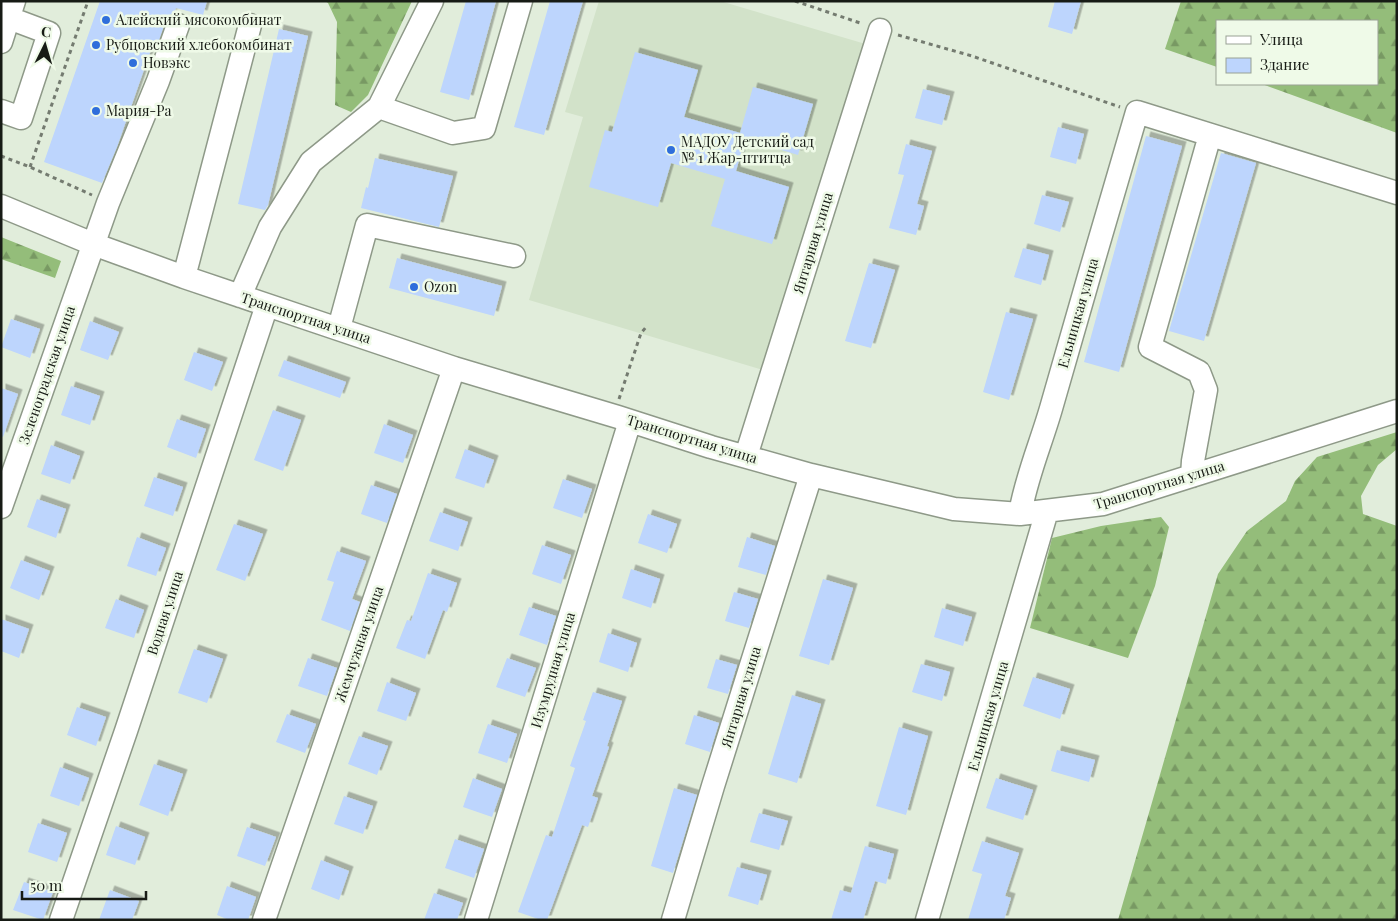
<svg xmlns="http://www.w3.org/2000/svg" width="1398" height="921" viewBox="0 0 1398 921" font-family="'Playfair Display',serif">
<defs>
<pattern id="forest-firs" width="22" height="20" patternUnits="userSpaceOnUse" patternTransform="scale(1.25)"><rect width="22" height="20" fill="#94bd7a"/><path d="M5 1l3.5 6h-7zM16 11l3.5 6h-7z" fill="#789963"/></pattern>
<filter id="shadow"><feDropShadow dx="4.5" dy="-4.5" stdDeviation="0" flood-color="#0004"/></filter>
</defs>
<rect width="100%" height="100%" fill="#e1eddb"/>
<path fill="#d2e2c9" d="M 599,1 L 720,1 L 869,45 L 763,370 L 529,300 L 583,117 L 565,112 Z"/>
<path fill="url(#forest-firs)" d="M 325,1 L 412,1 L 368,95 L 351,112 L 335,105 L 337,22 L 328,3 Z
M 1181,1 L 1397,1 L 1397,133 L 1262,84 L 1377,84 L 1377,21 L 1217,21 L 1217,67 L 1165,49 Z
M 1,237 L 61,261 L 55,278 L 1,259 Z
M 1397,432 L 1397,449 L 1378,465 L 1361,496 L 1363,514 L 1397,526 L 1397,920 L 1118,920 L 1218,574 L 1247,531 L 1286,501 L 1295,481 L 1317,457 Z
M 1161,517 L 1169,527 L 1155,586 L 1128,658 L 1030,628 L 1052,538 L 1101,526 Z"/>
<path fill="#bdd5fd" filter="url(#shadow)" d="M 100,1 L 207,1 L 203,15 L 176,8 L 174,13 L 169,15 L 166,20 L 157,46 L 153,44 L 117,147 L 102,183 L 44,162 Z
M 466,1 L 496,1 L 469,100 L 440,92 Z
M 550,1 L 583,1 L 544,135 L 514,127 Z
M 1055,1 L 1081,1 L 1072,34 L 1048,27 Z
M 279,29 L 308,36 L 268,205 L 265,210 L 238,204 Z
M 635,52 L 698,70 L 684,117 L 740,133 L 753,87 L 813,104 L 798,155 L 745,139 L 736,171 L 789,187 L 772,244 L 711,226 L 725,179 L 671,163 L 658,207 L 589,187 L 605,130 L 612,132 Z
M 923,89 L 950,96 L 942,125 L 915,118 Z
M 1058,127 L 1084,134 L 1076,164 L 1050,157 Z
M 1146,136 L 1182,146 L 1119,372 L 1084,362 Z
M 906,144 L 932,151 L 917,204 L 924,206 L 916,235 L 889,228 L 904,175 L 898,174 Z
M 1221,153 L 1256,163 L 1204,341 L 1169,331 Z
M 375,158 L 453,176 L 439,227 L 361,208 L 366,187 L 368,188 Z
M 1042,195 L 1069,202 L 1060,232 L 1034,224 Z
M 1023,248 L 1049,255 L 1041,285 L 1014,277 Z
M 397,258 L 502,286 L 494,316 L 389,288 Z
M 869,263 L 895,270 L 871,348 L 845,341 Z
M 1006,312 L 1033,319 L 1009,400 L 983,392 Z
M 11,319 L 40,329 L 30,358 L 1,347 Z
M 90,321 L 119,332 L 108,360 L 80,350 Z
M 194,352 L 223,362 L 212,391 L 184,380 Z
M 284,360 L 346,382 L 340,398 L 278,376 Z
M 71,386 L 100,396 L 90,425 L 61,415 Z
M 1,388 L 18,394 L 3,437 L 1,436 Z
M 273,410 L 301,420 L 283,471 L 254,460 Z
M 177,419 L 206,429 L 196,458 L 167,447 Z
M 384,424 L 413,435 L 403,463 L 374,453 Z
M 51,445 L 80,456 L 70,484 L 41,474 Z
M 465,449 L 494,460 L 484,488 L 455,478 Z
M 154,477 L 183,487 L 173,516 L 144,506 Z
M 563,479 L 592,489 L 582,518 L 553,508 Z
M 371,485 L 397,494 L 387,523 L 361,514 Z
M 37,499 L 66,509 L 56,538 L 27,527 Z
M 440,512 L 468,522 L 458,551 L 429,541 Z
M 648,514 L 677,524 L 667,553 L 638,543 Z
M 234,524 L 263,534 L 245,581 L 216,570 Z
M 137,537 L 166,548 L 156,576 L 127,566 Z
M 747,537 L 775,546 L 766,575 L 738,567 Z
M 542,545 L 571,555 L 561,584 L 532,574 Z
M 337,551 L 366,561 L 352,599 L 360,602 L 350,631 L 321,620 L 334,582 L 327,580 Z
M 21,560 L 50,571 L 39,600 L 10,588 Z
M 631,569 L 660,579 L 651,608 L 622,598 Z
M 428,573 L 457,583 L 447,612 L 443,610 L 425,659 L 396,648 L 407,620 L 411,621 Z
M 823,579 L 853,588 L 829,665 L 799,656 Z
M 734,592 L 758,599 L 749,628 L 725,621 Z
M 116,599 L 144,610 L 134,638 L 105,628 Z
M 529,607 L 556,616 L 547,645 L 519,635 Z
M 942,608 L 972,617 L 963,646 L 934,637 Z
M 1,619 L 29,629 L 19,658 L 1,651 Z
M 608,633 L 637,643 L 628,672 L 599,662 Z
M 194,649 L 223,659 L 207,703 L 178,693 Z
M 308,658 L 337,668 L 327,696 L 298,686 Z
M 507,658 L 536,668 L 525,697 L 496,687 Z
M 716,659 L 737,665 L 728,694 L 707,688 Z
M 921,664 L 950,672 L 942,701 L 912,692 Z
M 1033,677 L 1070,689 L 1060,719 L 1023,706 Z
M 387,682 L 416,693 L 406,721 L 377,711 Z
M 593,692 L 622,701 L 607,746 L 609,747 L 592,796 L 598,798 L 588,827 L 582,825 L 547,920 L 541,920 L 518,912 L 546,835 L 552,837 L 575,768 L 570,766 L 586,721 L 583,720 Z
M 792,695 L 821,704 L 797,783 L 768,774 Z
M 77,707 L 106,717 L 96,746 L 67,735 Z
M 287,714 L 316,724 L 305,753 L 276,742 Z
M 694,715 L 719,723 L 710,752 L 685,744 Z
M 488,724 L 517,734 L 507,763 L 478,753 Z
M 899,727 L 928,736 L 906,815 L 876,806 Z
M 359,736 L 388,746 L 377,775 L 348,764 Z
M 1057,750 L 1095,760 L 1089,782 L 1051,771 Z
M 154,764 L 183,774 L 168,816 L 139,805 Z
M 60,767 L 89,778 L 79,806 L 50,796 Z
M 473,778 L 502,789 L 492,817 L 463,807 Z
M 996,778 L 1033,790 L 1023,820 L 986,808 Z
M 674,788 L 697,795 L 673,873 L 651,866 Z
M 344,796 L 373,806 L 363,834 L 334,824 Z
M 759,813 L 788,821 L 779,850 L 750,842 Z
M 38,823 L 67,833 L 57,862 L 28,852 Z
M 116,826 L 145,837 L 135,865 L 106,855 Z
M 247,827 L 276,837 L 265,866 L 237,856 Z
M 455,839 L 484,849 L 474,878 L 445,868 Z
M 982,841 L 1019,853 L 1005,896 L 1011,898 L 1004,920 L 968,920 L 982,874 L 972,871 Z
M 865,846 L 894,854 L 886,884 L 875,881 L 863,920 L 831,920 L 840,890 L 851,893 Z
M 321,860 L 349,871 L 339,900 L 311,889 Z
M 737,867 L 767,875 L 758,905 L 728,896 Z
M 24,882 L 53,892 L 43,920 L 13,910 Z
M 227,886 L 256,897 L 248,920 L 229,920 L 217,915 Z
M 110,890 L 139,901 L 132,920 L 99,920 Z
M 434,893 L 463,903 L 457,920 L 424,920 Z"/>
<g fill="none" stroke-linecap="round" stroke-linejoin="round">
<defs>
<path id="minor" d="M 1,42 L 14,1
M 379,107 L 453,133 L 484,128 L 521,1
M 1,111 L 21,118 L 49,33 L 9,18
M 1,206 L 93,244 L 184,277 L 454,368 L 618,417 L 711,447 L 811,475 L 954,509 L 1020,514 L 1103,504 L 1397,411
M 184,277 L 250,25
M 240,296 L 270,227 L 311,162 L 379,107 L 432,1
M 339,328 L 367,225 L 514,256
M 746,456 L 880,30
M 1192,476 L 1193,461 L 1206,390 L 1199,372 L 1150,347 L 1210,135
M 1,507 L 108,203 L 158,81 L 178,25
M 1020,514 C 1026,477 1042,441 1052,405 C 1080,307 1108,210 1137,112 L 1397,193
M 61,920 L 126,731 L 267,305
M 264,920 L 454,368
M 476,920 L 630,421
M 673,920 L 713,786 L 811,475
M 927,920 L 1047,511"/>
</defs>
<use href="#minor" stroke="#8e9988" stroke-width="25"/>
<path stroke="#747b70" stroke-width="3" stroke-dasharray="4 4" stroke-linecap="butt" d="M 795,1 L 863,24
M 898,35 L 972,56 L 1120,107
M 1,156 L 30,167 L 92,195
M 30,167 L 88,1
M 619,399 L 641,333 L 647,326"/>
<use href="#minor" stroke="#fff" stroke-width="22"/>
</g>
<g fill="#2f6edb" stroke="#effae8" stroke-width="2">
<circle cx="106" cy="20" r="5"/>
<circle cx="96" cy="45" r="5"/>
<circle cx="133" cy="63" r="5"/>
<circle cx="96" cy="111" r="5"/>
<circle cx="671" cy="150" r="5"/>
<circle cx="414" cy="287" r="5"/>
</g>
<g text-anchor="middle" stroke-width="5" stroke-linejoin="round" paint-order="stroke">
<g font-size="14" fill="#171b15" stroke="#effae8" text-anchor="start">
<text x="116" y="25">Алейский мясокомбинат</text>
<text x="106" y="50">Рубцовский хлебокомбинат</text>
<text x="143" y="68">Новэкс</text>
<text x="106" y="116">Мария-Ра</text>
<text x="681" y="147">МАДОУ Детский сад<tspan x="681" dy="16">№ 1 Жар-птитца</tspan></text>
<text x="424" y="292">Ozon</text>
</g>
<g font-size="14" fill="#171b15" stroke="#effae8">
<text transform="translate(813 243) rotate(-73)" y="5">Янтарная улица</text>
<text transform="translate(1078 313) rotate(-74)" y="5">Ельницкая улица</text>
<text transform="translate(306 318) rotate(18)" y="5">Транспортная улица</text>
<text transform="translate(47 375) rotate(-71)" y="5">Зеленоградская улица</text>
<text transform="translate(692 439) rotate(17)" y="5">Транспортная улица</text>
<text transform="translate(1159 485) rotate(-17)" y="5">Транспортная улица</text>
<text transform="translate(165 613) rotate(-72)" y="5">Водная улица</text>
<text transform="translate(359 644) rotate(-71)" y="5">Жемчужная улица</text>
<text transform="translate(553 670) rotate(-73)" y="5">Изумрудная улица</text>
<text transform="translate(741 697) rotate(-73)" y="5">Янтарная улица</text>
<text transform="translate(988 716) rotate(-74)" y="5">Ельницкая улица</text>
</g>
</g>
<rect width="1398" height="921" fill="none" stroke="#171b15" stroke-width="5"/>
<rect x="1216" y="20" width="162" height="65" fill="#effae8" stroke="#99a194"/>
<rect x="1226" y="36" width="25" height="8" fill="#ffffff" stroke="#99a194"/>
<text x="1260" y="45" font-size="15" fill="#171b15">Улица</text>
<rect x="1226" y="58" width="25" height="15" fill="#bdd5fd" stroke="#99a194"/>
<text x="1260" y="70" font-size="15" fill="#171b15">Здание</text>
<g transform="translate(45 45) rotate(5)" stroke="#effae8" stroke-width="4" paint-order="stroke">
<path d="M0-4L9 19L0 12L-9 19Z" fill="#171b15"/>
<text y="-8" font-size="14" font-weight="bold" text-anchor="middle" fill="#171b15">С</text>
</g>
<path d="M22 891v8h124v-8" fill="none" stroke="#171b15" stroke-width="2.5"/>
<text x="30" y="891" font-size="15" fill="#171b15" stroke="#effae8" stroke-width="4" paint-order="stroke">50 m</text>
</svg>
